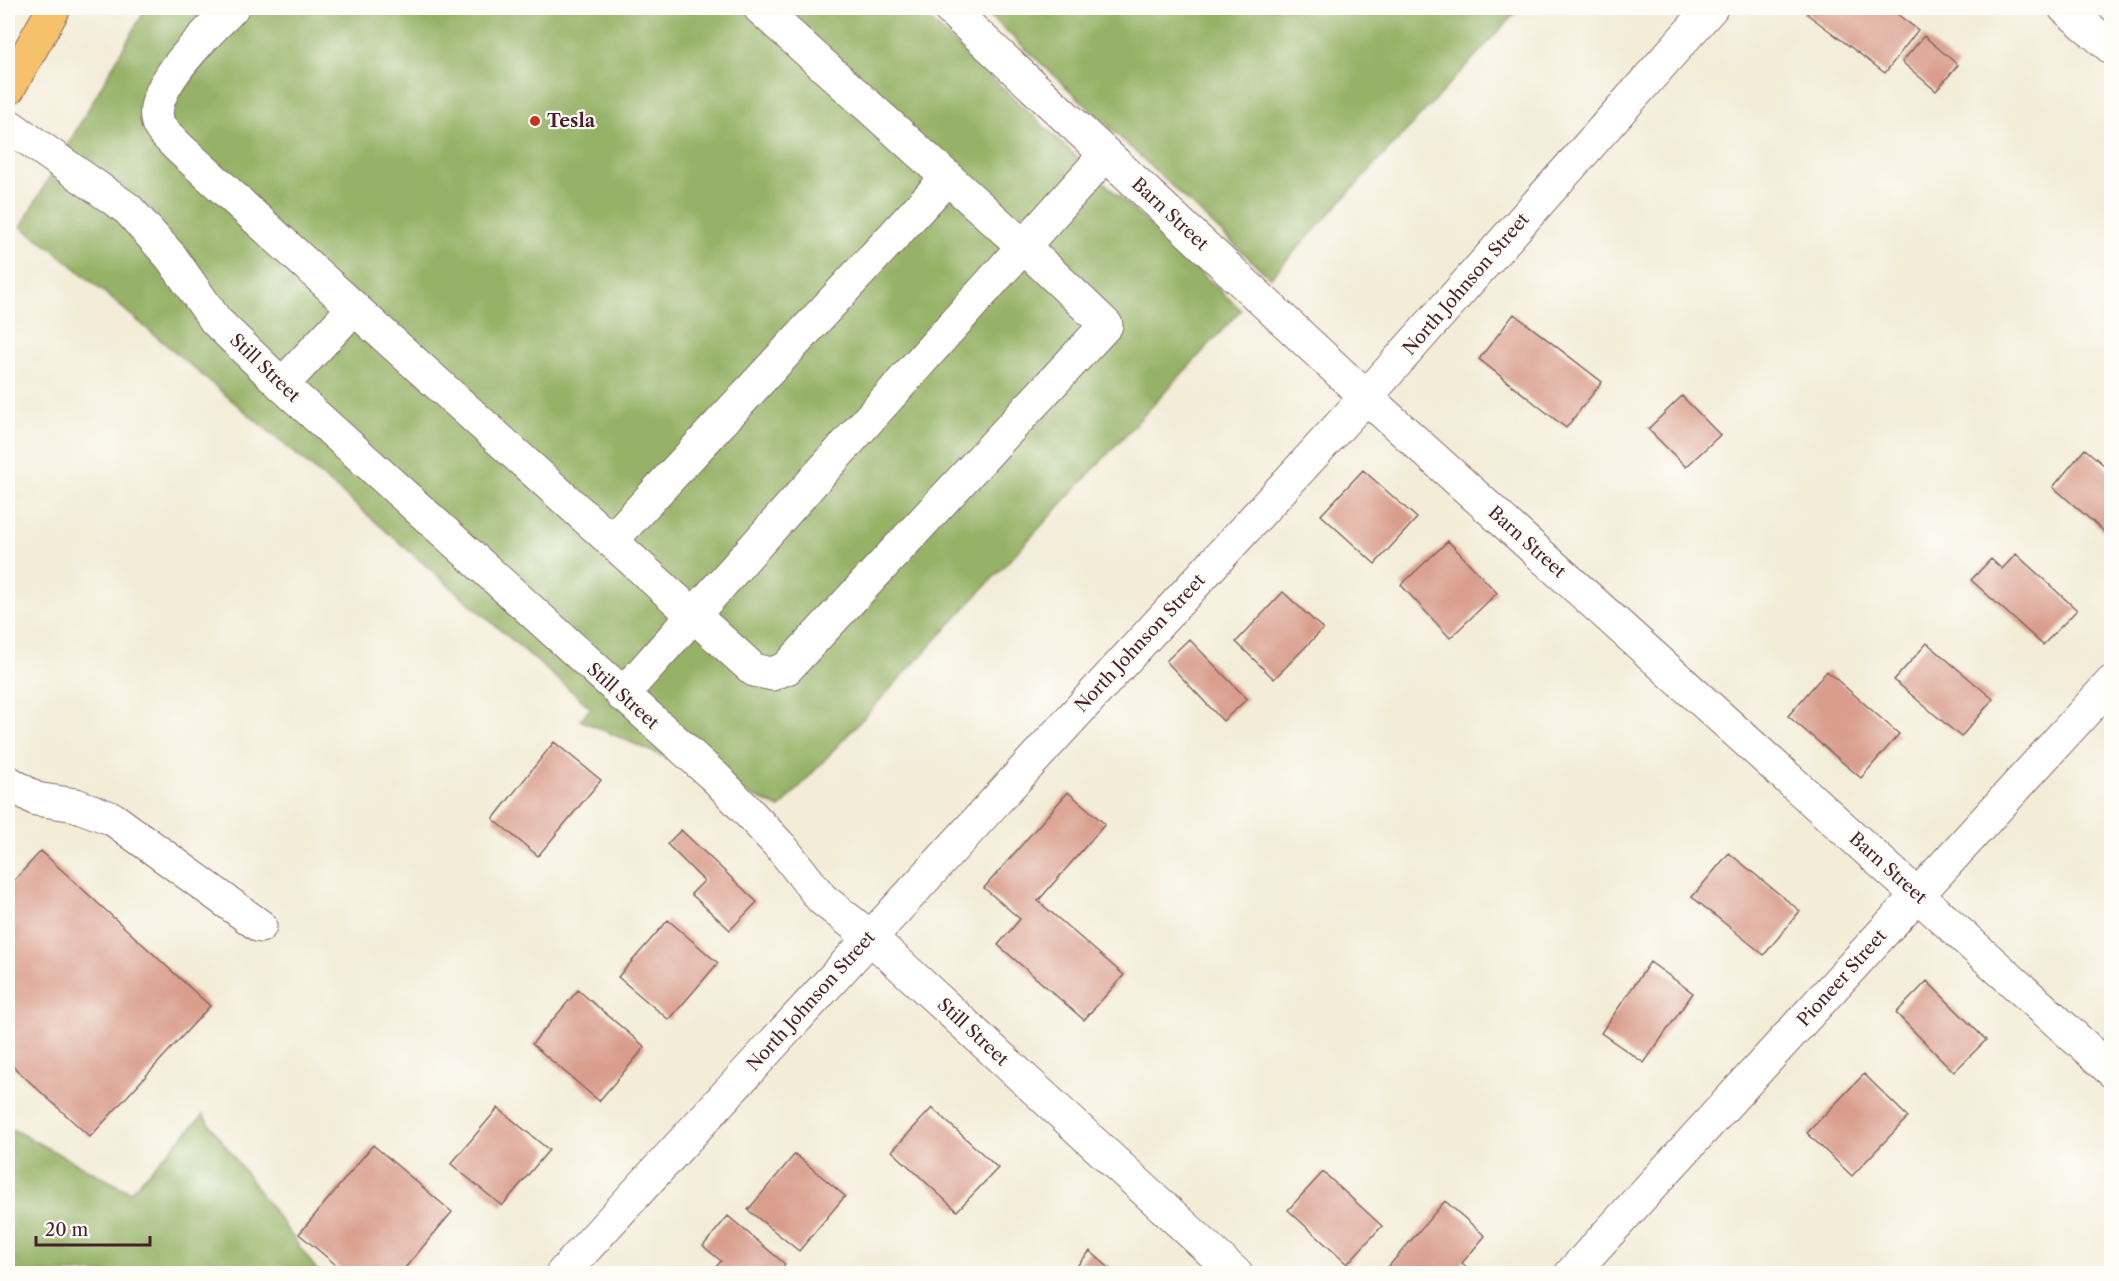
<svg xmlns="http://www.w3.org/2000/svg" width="2119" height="1281" viewBox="0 0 2119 1281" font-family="'Libre Caslon Text',serif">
<rect width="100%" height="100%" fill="#fdfcf7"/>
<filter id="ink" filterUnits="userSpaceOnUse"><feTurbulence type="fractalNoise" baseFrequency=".0167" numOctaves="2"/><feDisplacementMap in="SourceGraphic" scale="12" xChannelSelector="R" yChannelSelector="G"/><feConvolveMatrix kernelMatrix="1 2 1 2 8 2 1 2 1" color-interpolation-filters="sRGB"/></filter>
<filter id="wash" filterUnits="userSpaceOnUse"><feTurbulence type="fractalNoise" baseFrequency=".008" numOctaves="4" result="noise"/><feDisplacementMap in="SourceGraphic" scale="24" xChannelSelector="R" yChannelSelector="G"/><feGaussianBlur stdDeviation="1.35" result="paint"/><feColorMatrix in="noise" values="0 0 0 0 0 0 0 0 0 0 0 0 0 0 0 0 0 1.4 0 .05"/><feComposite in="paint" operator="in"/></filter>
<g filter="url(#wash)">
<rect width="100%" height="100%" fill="#f3ecd7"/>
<path fill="#95b266" stroke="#706848" stroke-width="1.5" d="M 146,8 L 917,8 L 1241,310 L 780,808 L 580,720 L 591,708 L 350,500 L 55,251 L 21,227 Z
M 982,8 L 1520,8 L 1270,278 Z
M 203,1115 L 319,1273 L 8,1273 L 8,1127 L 130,1192 Z"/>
<g id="blocks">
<path fill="#d99d8b" d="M 1812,8 L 1889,8 L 1918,30 L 1885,73 L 1807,14 Z
M 1924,36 L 1958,65 L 1936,91 L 1902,62 Z
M 1514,314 L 1602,382 L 1566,428 L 1479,359 Z
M 1682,396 L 1720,435 L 1686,467 L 1648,429 Z
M 2085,449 L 2112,472 L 2112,529 L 2107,534 L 2053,487 Z
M 1363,470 L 1417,518 L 1375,564 L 1321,515 Z
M 1448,541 L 1497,593 L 1450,638 L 1401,585 Z
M 2016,554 L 2077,610 L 2043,645 L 1971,580 L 1991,559 L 2002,569 Z
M 1283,592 L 1323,629 L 1274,679 L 1236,642 Z
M 1189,639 L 1247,699 L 1223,721 L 1166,661 Z
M 1927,643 L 1993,699 L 1961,737 L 1894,680 Z
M 1827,671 L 1899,734 L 1861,778 L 1788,716 Z
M 554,742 L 601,780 L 538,856 L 493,819 Z
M 1068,792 L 1105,824 L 1038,901 L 1124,975 L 1084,1020 L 998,945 L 1020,919 L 984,888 Z
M 681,830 L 757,902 L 730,930 L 691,894 L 704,881 L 667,844 Z
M 41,851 L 210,1006 L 90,1137 L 8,1062 L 8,887 Z
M 1729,853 L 1800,911 L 1764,955 L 1692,897 Z
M 668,920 L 718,963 L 669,1020 L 618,977 Z
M 1650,962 L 1693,993 L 1644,1063 L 1601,1033 Z
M 1927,981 L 1986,1040 L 1954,1072 L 1896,1013 Z
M 578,990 L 645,1047 L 599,1101 L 532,1044 Z
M 1864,1074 L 1908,1117 L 1852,1176 L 1807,1133 Z
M 498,1108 L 549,1150 L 502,1206 L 451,1164 Z
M 932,1108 L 998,1168 L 957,1211 L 892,1151 Z
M 373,1145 L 452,1212 L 400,1274 L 347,1274 L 299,1234 Z
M 795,1154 L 845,1196 L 799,1251 L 748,1210 Z
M 1323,1172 L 1382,1226 L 1347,1264 L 1288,1210 Z
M 1445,1201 L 1485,1236 L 1462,1263 L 1474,1274 L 1382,1274 Z
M 728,1216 L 785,1264 L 777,1274 L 710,1274 L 721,1261 L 703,1246 Z
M 1090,1251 L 1116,1274 L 1070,1274 Z"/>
</g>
</g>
<g filter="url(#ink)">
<use href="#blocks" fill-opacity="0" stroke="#856767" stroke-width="1.5"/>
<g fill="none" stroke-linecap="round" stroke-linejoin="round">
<defs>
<path id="minor" d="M 232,8 C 210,31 146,88 158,123 C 160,130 171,139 176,145 L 354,308 L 282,385
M 949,8 L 1366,397 L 2112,1071
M 2065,8 L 2112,48
M 8,125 L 128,209 L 171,257 L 216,321 L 282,385 L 717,779 L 782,848 L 822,899 L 870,937 L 1236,1274
M 354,308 L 754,670 L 772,674 L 787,668 L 1106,325 L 1023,246 L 760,8
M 611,541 L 948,177
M 622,695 L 1106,154
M 8,782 L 36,799 L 76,805 L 113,819 L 260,926
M 562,1274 L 1366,397 L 1711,8
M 1571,1274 L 2112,682"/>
<path id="major" d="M 8,89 L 54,8"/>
</defs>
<use href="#minor" stroke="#856767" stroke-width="35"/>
<use href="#major" stroke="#856767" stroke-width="35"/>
<use href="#minor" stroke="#fff" stroke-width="33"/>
<use href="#major" stroke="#f5c16b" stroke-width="33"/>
</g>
</g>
<circle fill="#c8321e" stroke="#fdfcf7" stroke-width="2" cx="535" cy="121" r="6"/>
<g text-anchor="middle" stroke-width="4.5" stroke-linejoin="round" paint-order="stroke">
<g font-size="18" font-weight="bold" fill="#4a1f2b" stroke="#fdfcf7" text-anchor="start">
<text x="547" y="127">Tesla</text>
</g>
<g font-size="18" fill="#4a1f2b" stroke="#fdfcf7">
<text transform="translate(1170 214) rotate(43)" y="6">Barn Street</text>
<text transform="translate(1466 284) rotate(-49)" y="6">North Johnson Street</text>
<text transform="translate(265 368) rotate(44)" y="6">Still Street</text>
<text transform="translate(1527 542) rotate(42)" y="6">Barn Street</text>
<text transform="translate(1140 643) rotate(-47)" y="6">North Johnson Street</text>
<text transform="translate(623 696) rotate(42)" y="6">Still Street</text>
<text transform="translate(1888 868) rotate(42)" y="6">Barn Street</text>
<text transform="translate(1842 978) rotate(-48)" y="6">Pioneer Street</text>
<text transform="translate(811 1001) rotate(-48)" y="6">North Johnson Street</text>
<text transform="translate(973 1032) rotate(43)" y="6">Still Street</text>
</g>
</g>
<rect width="2119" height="1281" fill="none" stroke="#fdfcf7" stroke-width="30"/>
<path d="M36 1236v9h114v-9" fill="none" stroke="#4a1f2b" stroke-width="3"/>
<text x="45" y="1236" font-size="18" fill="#4a1f2b" stroke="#fdfcf7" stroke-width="4.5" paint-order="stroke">20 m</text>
</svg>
